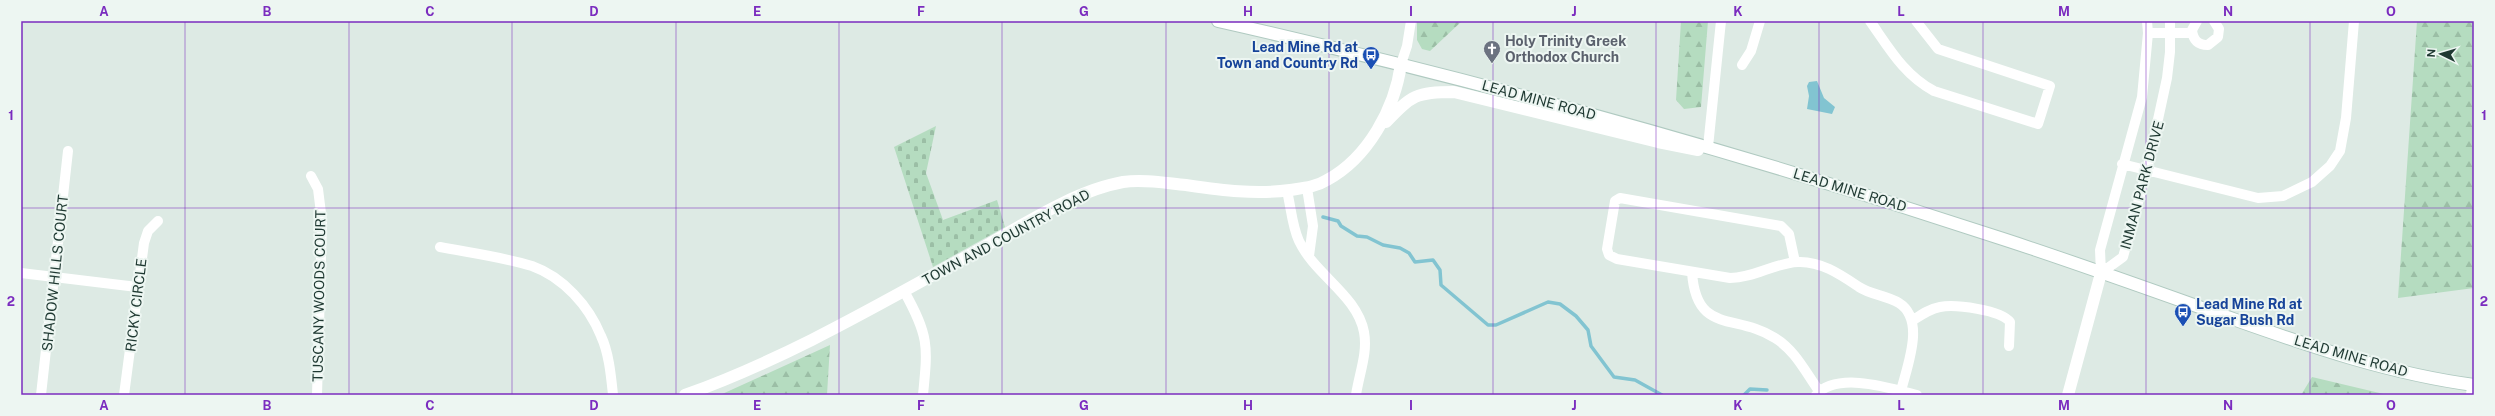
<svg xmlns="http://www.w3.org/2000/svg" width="2495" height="416" viewBox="0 0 2495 416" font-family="'Public Sans',sans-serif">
<defs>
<pattern id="forest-firs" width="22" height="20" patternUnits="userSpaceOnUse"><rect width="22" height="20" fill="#b5dcc0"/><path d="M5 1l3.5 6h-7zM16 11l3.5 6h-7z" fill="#9bbea5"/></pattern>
<pattern id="cemetery-stones" width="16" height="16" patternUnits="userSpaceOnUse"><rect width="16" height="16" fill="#b5dcc0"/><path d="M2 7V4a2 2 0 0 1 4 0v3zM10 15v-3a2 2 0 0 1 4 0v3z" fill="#9bbea5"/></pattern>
</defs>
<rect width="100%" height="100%" fill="#ddeae4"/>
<path fill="url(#forest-firs)" d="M 1417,21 L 1462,21 L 1430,51 L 1422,49 L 1417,40 Z
M 1681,21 L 1708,21 L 1701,107 L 1684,109 L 1676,100 Z
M 2417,21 L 2474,21 L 2474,288 L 2398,298 Z
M 830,345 L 827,395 L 720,395 Z
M 2312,377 L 2388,395 L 2301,395 Z"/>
<path fill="url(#cemetery-stones)" d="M 936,126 L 926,173 L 943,220 L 997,200 L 1005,227 L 933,267 L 894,147 Z"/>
<path fill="#82c4d1" d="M 1817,81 L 1824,98 L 1835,107 L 1832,114 L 1807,109 L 1809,96 L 1807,86 L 1809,82 Z"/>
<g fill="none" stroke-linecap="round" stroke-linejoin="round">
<path stroke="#82c4d1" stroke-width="3.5" d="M 1323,217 L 1338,221 L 1341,226 L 1357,236 L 1367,237 L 1383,245 L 1400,248 L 1409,253 L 1415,262 L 1433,260 L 1440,270 L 1441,285 L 1488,325 L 1496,325 L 1548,302 L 1560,304 L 1576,316 L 1588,330 L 1591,346 L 1614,377 L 1635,380 L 1662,395
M 1744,395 L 1750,389 L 1767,390"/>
<defs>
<path id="secondary" d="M 1218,21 C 1483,81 1745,154 2003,239 C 2080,264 2157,292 2233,319 C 2312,347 2391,374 2474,385"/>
</defs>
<use href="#secondary" stroke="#b0cac1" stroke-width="14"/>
<path stroke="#fff" stroke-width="10" d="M 1870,21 C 1889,48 1904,75 1934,91 L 2038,124 L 2050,86 L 1938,49 L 1916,21
M 2197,21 L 2192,30 C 2193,40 2198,45 2208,45 L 2218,37 L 2219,29 L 2214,21
M 2148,33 L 2192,33
M 1401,64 L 1407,46 L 1411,21
M 1742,65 L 1751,51 L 1760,21
M 1708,147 L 1721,21
M 2122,164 L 2258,198 L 2283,196 L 2312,182 L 2330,166 L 2340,151 L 2346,118 L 2354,21
M 311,176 L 318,189 L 322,221 L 317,395
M 1307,188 L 1313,226 L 1309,256
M 1287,191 C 1291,207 1292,226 1299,241 C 1315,275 1357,295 1364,332 C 1368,353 1359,374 1356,395
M 440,247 C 471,253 503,257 532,266 C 563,277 589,306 601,336 C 609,353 611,376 613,395
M 1795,262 L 1789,234 L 1781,226 L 1620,198 L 1615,201 L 1607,249 L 1609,255 L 1617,259 L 1730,278 C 1754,278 1774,263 1798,262 C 1821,261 1841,275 1859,287 C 1871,295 1886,295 1899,303 C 1926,320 1907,366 1901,391
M 1692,272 C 1696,335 1736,313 1775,338 C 1795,350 1806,373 1819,391
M 21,273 L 137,287
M 2101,273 L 2123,257 L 2147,170 L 2167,78 L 2170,52 L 2170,21
M 2101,273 L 2100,250 L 2142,97 L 2148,33 L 2147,21
M 904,291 C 929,336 928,345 923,395
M 1912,321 C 1921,315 1929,309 1940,307 C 1955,304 2001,310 2010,322 L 2009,346
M 41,395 L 68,151
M 124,395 L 144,243 L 148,231 L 158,221
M 1816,395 C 1837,371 1890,388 1917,395
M 2471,395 L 2472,385"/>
<path stroke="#fff" stroke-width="12" d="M 1386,122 C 1412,95 1416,92 1454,92 L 1658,142 L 1698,150
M 685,395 C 786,359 878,305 971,254 C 1017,229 1072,191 1123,182 C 1144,179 1165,183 1186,185 C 1221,190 1255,195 1290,190 C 1303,188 1316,187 1327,180 C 1368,158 1395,108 1401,64
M 2068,395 L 2101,273"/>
<use href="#secondary" stroke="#fff" stroke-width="12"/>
</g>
<path fill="none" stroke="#7b2cbf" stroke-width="1" stroke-opacity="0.55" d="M 185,21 L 185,395M 349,21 L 349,395M 512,21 L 512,395M 676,21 L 676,395M 839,21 L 839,395M 1002,21 L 1002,395M 1166,21 L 1166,395M 1329,21 L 1329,395M 1493,21 L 1493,395M 1656,21 L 1656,395M 1819,21 L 1819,395M 1983,21 L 1983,395M 2146,21 L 2146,395M 2310,21 L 2310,395M 21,208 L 2474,208"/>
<defs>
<symbol id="church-pin" viewBox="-11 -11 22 30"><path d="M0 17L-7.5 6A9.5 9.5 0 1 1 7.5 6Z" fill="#6b7280" stroke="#edf6f2"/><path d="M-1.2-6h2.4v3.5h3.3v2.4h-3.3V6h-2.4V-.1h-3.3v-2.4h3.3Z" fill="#fff"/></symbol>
<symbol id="bus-pin" viewBox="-11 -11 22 30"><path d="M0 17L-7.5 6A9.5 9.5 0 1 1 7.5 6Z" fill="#1a4fb4" stroke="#edf6f2"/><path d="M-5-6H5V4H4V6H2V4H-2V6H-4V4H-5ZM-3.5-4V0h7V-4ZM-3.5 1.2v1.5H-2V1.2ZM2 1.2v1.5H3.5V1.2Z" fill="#fff"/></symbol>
</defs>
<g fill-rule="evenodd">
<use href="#church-pin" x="1482" y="39" width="20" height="27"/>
<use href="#bus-pin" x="1361" y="45" width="20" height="27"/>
<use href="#bus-pin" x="2173" y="302" width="20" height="27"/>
</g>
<g text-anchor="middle" stroke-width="4" stroke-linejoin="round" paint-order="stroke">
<g font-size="14" font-weight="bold" fill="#5b616d" stroke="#edf6f2" text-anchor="start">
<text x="1505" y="46">Holy Trinity Greek<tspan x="1505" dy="16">Orthodox Church</tspan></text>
</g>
<g font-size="14" font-weight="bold" fill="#164399" stroke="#edf6f2" text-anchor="end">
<text x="1358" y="52">Lead Mine Rd at<tspan x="1358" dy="16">Town and Country Rd</tspan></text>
<text x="2196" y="309" text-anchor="start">Lead Mine Rd at<tspan x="2196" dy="16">Sugar Bush Rd</tspan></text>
</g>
<g font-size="14" fill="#1f3932" stroke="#edf6f2">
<text transform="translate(1539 100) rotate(15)" y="5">LEAD MINE ROAD</text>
<text transform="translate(2142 185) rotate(-75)" y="5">INMAN PARK DRIVE</text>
<text transform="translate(1850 190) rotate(17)" y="5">LEAD MINE ROAD</text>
<text transform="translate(1006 237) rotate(-28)" y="5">TOWN AND COUNTRY ROAD</text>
<text transform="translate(55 273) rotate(-84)" y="5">SHADOW HILLS COURT</text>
<text transform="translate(319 296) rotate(-89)" y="5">TUSCANY WOODS COURT</text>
<text transform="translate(136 305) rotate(-83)" y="5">RICKY CIRCLE</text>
<text transform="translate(2351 356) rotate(16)" y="5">LEAD MINE ROAD</text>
</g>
</g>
<rect width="2495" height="416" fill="none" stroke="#edf6f2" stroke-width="44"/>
<g transform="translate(2441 54) rotate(275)" stroke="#edf6f2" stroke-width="3" paint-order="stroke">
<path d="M0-3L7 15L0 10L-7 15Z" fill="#1f3932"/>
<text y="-6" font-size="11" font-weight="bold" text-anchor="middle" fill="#1f3932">N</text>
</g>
<rect x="22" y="22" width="2451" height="372" fill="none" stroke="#7b2cbf" stroke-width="1.5"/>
<g font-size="13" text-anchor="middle" font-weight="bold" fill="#7b2cbf">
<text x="104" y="16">A</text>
<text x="267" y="16">B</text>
<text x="430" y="16">C</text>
<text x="594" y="16">D</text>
<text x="757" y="16">E</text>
<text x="921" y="16">F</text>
<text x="1084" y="16">G</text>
<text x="1248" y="16">H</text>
<text x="1411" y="16">I</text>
<text x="1574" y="16">J</text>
<text x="1738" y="16">K</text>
<text x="1901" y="16">L</text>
<text x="2064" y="16">M</text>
<text x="2228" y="16">N</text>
<text x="2391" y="16">O</text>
<text x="11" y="120">1</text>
<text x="2484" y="120">1</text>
<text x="11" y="306">2</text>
<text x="2484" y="306">2</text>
<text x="104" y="410">A</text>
<text x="267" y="410">B</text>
<text x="430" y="410">C</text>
<text x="594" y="410">D</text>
<text x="757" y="410">E</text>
<text x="921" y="410">F</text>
<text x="1084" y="410">G</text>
<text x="1248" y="410">H</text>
<text x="1411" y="410">I</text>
<text x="1574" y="410">J</text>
<text x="1738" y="410">K</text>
<text x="1901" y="410">L</text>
<text x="2064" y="410">M</text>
<text x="2228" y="410">N</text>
<text x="2391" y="410">O</text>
</g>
</svg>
